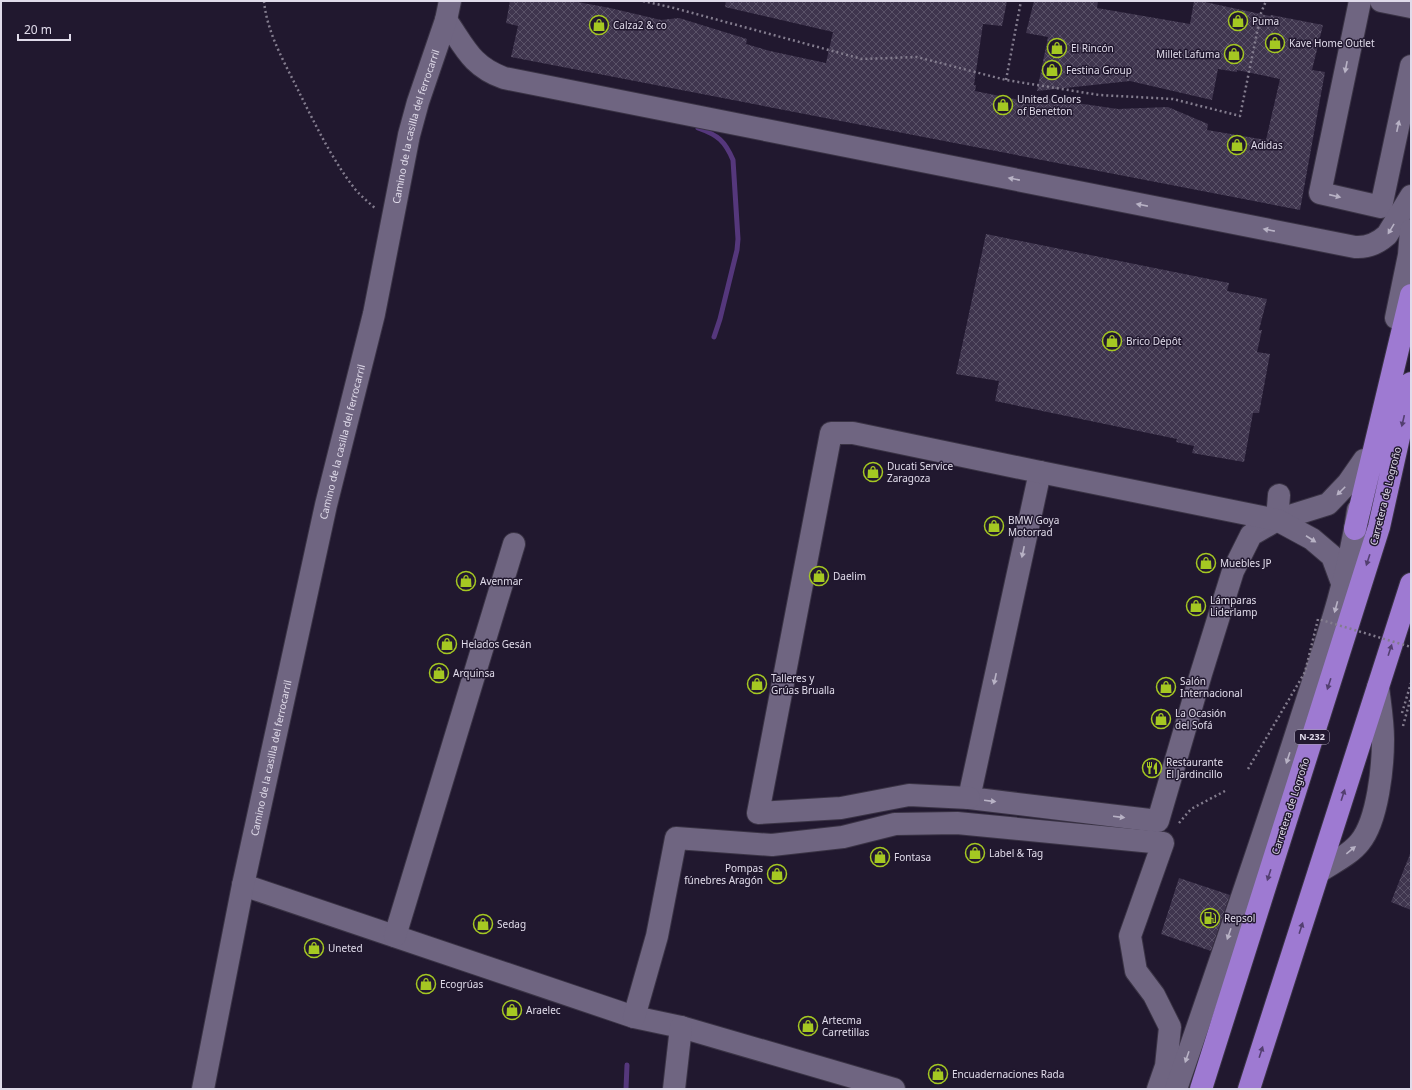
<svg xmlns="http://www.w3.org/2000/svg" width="1412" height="1090" viewBox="0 0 1412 1090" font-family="'Noto Sans',sans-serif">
<defs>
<pattern id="building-cross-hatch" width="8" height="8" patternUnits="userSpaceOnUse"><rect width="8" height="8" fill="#3f354e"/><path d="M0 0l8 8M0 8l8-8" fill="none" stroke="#5a5268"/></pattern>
</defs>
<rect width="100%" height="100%" fill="#21182f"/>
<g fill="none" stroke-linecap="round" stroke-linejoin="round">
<path stroke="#55377c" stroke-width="5" d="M 698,128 C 718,135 725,141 733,160 L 738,239 L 737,250 L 720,319 L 714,337
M 626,1089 L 627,1065"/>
</g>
<path fill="url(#building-cross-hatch)" d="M 510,1 L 572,1 L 610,8 L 661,20 L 679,18 L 747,39 L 746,44 L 770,51 L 826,63 L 833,32 L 725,7 L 726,1 L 1007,1 L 1002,26 L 983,24 L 974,85 L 976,85 L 975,91 L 1034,103 L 1035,97 L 1118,109 L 1168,107 L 1208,124 L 1207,130 L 1266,140 L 1280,79 L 1237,70 L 1237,72 L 1218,69 L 1212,100 L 1130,81 L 1037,91 L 1048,37 L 1026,33 L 1034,1 L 1098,1 L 1097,8 L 1190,24 L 1194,1 L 1200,1 L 1270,16 L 1271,15 L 1323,25 L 1312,70 L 1325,72 L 1300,210 L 511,57 L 518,26 L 506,23 Z
M 986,234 L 1229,283 L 1227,291 L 1267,299 L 1259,330 L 1262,330 L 1257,352 L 1270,354 L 1259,413 L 1253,413 L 1244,462 L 1192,453 L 1194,446 L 1176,442 L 1177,439 L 995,401 L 999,381 L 956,374 Z
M 1410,854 L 1411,854 L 1411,910 L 1391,902 Z
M 1179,878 L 1230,895 L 1211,951 L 1161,934 Z"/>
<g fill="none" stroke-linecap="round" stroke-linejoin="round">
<defs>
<g id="minor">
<path d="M 1360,1 L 1320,193 L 1381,207 L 1411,66"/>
<path d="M 1381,1 L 1411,7"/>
<path d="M 446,20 C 465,47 471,66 504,78 L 1355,247 C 1368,248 1378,243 1387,235 L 1411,196"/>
<path d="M 1396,318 L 1409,255 L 1411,230"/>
<path d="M 1040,472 L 969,798 L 1158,821 L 1201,674 L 1233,571 L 1251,535 L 1277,520 L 1328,504 L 1348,483 L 1364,460"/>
<path d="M 1277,520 L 1279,495"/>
<path d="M 969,798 L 909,795 L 841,808 L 758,813 L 831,433 L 853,433 L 1040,472 L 1277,520 L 1312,539 L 1332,556 L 1342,583"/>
<path d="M 1319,872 C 1332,863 1350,855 1360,842 C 1378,820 1383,766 1383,739 C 1383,722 1380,704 1378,687"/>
<path d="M 243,885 L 634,1017 L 681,1027 L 894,1089"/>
<path d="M 395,936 L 514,544"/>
<path d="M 634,1017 L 657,936 L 676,838 L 772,845 L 843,837 L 895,824 L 957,823 L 1163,843 L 1130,936 L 1136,971 L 1154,995 L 1170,1027 L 1166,1066 L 1158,1089"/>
<path id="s1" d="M 203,1089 L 243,885 L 326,505 L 374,314 L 409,135 L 418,102 L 446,20 L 450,1"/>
<path d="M 674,1089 L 681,1027"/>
<path d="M 1176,1089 C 1218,968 1260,847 1299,725 C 1321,656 1348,582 1358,510"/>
</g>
<path id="highway" d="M 1355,529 L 1411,295
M 1201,1089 L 1379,527 L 1411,383
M 1249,1089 L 1411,584"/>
</defs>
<use href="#minor" stroke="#3a3345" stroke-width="24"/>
<use href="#highway" stroke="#3a3345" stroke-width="24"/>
<path stroke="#837c8e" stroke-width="2.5" stroke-dasharray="2 3" stroke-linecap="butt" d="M 264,1 C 267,34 286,65 300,94 C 316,126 333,161 355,189 C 361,196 368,202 375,208
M 643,1 L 674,8 L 862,59 L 917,57 L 1006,80 L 1099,95 L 1173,99 L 1240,116 L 1261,13 L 1266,1
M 1006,80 L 1021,1
M 1402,713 L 1411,683
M 1403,726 L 1411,697
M 1179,823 L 1191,809 L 1225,791"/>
<use href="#minor" stroke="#6f6581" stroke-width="22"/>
<use href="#highway" stroke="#9e7ad2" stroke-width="22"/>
<path stroke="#837c8e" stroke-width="2.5" stroke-dasharray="2 3" stroke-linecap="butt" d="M 1248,769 L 1305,672 L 1318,619 L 1411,647"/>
</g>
<defs><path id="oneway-solid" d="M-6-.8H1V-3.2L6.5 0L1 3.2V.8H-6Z"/></defs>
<g fill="#b8b2c5">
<use href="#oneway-solid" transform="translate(1346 67) rotate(101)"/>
<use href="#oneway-solid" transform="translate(1398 126) rotate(-78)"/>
<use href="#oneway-solid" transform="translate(1014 179) rotate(-169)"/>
<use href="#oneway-solid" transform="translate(1335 196) rotate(13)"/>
<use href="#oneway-solid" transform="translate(1142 205) rotate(-169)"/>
<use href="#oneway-solid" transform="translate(1391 229) rotate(121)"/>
<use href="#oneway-solid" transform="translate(1269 230) rotate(-169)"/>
<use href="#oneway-solid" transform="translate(1341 491) rotate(135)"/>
<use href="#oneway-solid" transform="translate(1311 539) rotate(33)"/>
<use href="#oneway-solid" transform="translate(1023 552) rotate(102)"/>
<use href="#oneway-solid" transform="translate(1336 607) rotate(105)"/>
<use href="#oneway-solid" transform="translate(995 679) rotate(102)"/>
<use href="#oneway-solid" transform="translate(1288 758) rotate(108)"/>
<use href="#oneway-solid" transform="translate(990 801) rotate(7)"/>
<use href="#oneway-solid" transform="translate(1119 817) rotate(7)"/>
<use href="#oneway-solid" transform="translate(1351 850) rotate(-39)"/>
<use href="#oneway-solid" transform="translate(1229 934) rotate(109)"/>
<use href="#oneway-solid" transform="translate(1187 1057) rotate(109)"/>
</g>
<g fill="#533f70">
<use href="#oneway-solid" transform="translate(1403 421) rotate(103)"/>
<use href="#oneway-solid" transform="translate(1368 560) rotate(108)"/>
<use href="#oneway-solid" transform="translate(1390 650) rotate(-72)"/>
<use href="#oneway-solid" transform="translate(1329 684) rotate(108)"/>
<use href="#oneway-solid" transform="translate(1343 795) rotate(-72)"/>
<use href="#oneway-solid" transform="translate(1269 875) rotate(108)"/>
<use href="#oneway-solid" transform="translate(1301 928) rotate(-72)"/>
<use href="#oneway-solid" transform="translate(1261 1052) rotate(-72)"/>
</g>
<defs>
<symbol id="shop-ring" viewBox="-11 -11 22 22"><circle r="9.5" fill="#21182f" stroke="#a5c822" stroke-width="1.5"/><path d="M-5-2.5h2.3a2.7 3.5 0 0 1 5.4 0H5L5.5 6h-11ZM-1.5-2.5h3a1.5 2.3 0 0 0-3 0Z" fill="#a5c822"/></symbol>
<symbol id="restaurant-ring" viewBox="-11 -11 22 22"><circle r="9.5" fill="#21182f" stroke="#a5c822" stroke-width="1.5"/><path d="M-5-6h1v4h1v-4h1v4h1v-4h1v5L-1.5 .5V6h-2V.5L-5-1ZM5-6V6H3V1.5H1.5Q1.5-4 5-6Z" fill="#a5c822"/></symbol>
<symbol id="fuel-ring" viewBox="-11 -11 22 22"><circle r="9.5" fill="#21182f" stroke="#a5c822" stroke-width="1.5"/><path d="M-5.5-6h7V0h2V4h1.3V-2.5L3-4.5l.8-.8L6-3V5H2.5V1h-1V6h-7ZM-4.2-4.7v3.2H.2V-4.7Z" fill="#a5c822"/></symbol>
</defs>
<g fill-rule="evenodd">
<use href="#shop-ring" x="1227" y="10" width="22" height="22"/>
<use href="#shop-ring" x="588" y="14" width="22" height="22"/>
<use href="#shop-ring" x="1264" y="32" width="22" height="22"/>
<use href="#shop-ring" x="1046" y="37" width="22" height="22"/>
<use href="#shop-ring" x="1223" y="43" width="22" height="22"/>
<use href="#shop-ring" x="1041" y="59" width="22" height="22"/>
<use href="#shop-ring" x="992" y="94" width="22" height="22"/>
<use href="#shop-ring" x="1226" y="134" width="22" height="22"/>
<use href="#shop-ring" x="1101" y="330" width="22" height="22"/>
<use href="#shop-ring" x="862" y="461" width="22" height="22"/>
<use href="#shop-ring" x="983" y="515" width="22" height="22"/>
<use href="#shop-ring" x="1195" y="552" width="22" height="22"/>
<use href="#shop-ring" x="808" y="565" width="22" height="22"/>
<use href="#shop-ring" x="455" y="570" width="22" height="22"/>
<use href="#shop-ring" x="1185" y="595" width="22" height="22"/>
<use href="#shop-ring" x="436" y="633" width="22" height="22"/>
<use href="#shop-ring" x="428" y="662" width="22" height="22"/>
<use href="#shop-ring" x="746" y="673" width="22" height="22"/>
<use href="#shop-ring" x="1155" y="676" width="22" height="22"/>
<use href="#shop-ring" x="1150" y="708" width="22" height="22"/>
<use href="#restaurant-ring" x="1141" y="757" width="22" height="22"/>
<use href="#shop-ring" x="964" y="842" width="22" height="22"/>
<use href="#shop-ring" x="869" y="846" width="22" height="22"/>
<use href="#shop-ring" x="766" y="863" width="22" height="22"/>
<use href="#fuel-ring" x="1199" y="907" width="22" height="22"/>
<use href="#shop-ring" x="472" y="913" width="22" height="22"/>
<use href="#shop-ring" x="303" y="937" width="22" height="22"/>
<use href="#shop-ring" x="415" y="973" width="22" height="22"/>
<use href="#shop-ring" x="501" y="999" width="22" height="22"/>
<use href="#shop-ring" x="797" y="1015" width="22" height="22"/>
<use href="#shop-ring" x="927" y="1063" width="22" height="22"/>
</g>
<g text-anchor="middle" stroke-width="3" stroke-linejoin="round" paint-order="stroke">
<rect fill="#21182f" stroke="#a7a0b2" stroke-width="1" x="1295" y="730" width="34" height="14" rx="3"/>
<g font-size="9" font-weight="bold" fill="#e0dbea">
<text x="1312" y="740">N-232</text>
</g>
<g font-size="10" fill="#e0dbea" stroke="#21182f" text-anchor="start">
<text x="1252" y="25">Puma</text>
<text x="613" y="29">Calza2 &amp; co</text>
<text x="1289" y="47">Kave Home Outlet</text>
<text x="1071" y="52">El Rincón</text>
<text x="1220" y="58" text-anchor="end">Millet Lafuma</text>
<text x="1066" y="74">Festina Group</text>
<text x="1017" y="103">United Colors<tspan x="1017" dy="12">of Benetton</tspan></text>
<text x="1251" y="149">Adidas</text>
<text x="1126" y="345">Brico Dépôt</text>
<text x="887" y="470">Ducati Service<tspan x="887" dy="12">Zaragoza</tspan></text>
<text x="1008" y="524">BMW Goya<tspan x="1008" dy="12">Motorrad</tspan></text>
<text x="1220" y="567">Muebles JP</text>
<text x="833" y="580">Daelim</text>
<text x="480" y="585">Avenmar</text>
<text x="1210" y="604">Lámparas<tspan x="1210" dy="12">Liderlamp</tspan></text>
<text x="461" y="648">Helados Gesán</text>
<text x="453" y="677">Arquinsa</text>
<text x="771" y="682">Talleres y<tspan x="771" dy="12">Grúas Brualla</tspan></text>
<text x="1180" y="685">Salón<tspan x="1180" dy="12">Internacional</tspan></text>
<text x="1175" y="717">La Ocasión<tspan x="1175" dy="12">del Sofá</tspan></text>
<text x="1166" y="766">Restaurante<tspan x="1166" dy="12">El Jardincillo</tspan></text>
<text x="989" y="857">Label &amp; Tag</text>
<text x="894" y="861">Fontasa</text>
<text x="763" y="872" text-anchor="end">Pompas<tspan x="763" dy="12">fúnebres Aragón</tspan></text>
<text x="1224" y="922">Repsol</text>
<text x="497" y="928">Sedag</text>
<text x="328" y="952">Uneted</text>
<text x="440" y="988">Ecogrúas</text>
<text x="526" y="1014">Araelec</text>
<text x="822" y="1024">Artecma<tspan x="822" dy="12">Carretillas</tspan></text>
<text x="952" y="1078">Encuadernaciones Rada</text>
</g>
<g font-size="10" fill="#e0dbea" stroke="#21182f">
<text dy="4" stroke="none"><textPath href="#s1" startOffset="986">Camino de la casilla del ferrocarril</textPath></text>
<text dy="4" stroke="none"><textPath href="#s1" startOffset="662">Camino de la casilla del ferrocarril</textPath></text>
<text transform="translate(1385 496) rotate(-76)" y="4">Carretera de Logroño</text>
<text dy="4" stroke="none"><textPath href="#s1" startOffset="338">Camino de la casilla del ferrocarril</textPath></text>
<text transform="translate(1290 806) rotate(-72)" y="4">Carretera de Logroño</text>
</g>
</g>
<rect width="1412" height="1090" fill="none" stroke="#e0dbea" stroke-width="4"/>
<path d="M18 34v6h52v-6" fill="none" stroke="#e0dbea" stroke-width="2"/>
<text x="24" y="34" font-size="12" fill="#e0dbea" stroke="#21182f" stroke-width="3" paint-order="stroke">20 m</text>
</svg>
